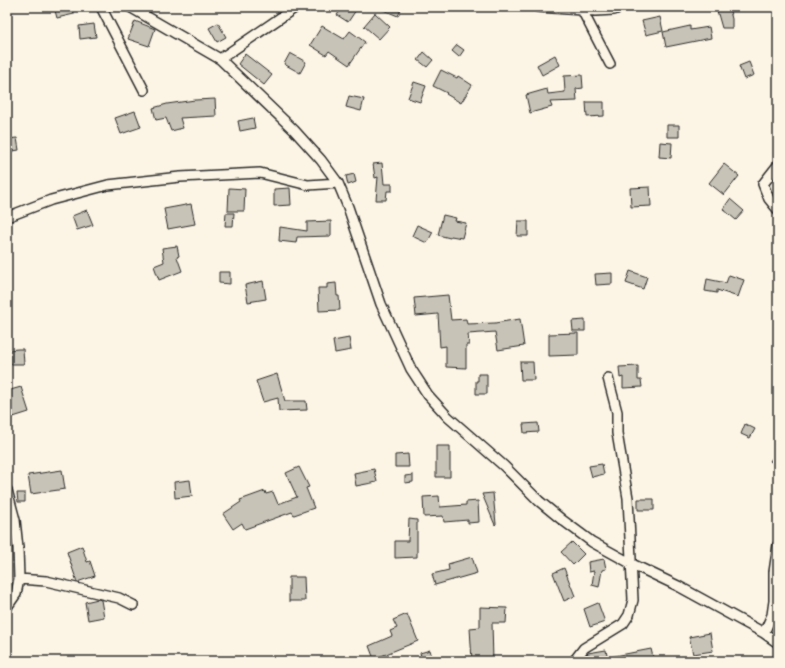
<svg xmlns="http://www.w3.org/2000/svg" width="785" height="668" viewBox="0 0 785 668" font-family="Mali,sans-serif">
<rect width="100%" height="100%" fill="#fcf5e5"/>
<filter id="ink" filterUnits="userSpaceOnUse"><feTurbulence type="fractalNoise" baseFrequency=".025" numOctaves="2"/><feDisplacementMap in="SourceGraphic" scale="8" xChannelSelector="R" yChannelSelector="G"/><feConvolveMatrix kernelMatrix="1 2 1 2 8 2 1 2 1" color-interpolation-filters="sRGB"/></filter>
<g filter="url(#ink)">
<path fill="#c8c3b7" stroke="#2b2b2b" d="M 54,7 L 73,7 L 74,14 L 57,18 Z
M 343,7 L 358,7 L 348,22 L 337,15 Z
M 376,7 L 402,7 L 398,16 Z
M 716,7 L 729,7 L 732,19 L 732,28 L 722,28 Z
M 375,13 L 390,27 L 379,39 L 364,26 Z
M 660,17 L 663,31 L 646,35 L 642,21 Z
M 135,21 L 155,29 L 149,46 L 128,39 Z
M 218,23 L 226,37 L 217,42 L 209,28 Z
M 94,24 L 96,37 L 80,39 L 79,26 Z
M 322,26 L 344,39 L 350,31 L 365,42 L 349,65 L 329,51 L 326,55 L 310,45 Z
M 690,26 L 690,30 L 709,27 L 711,38 L 666,47 L 663,32 Z
M 457,45 L 464,50 L 459,57 L 452,51 Z
M 424,52 L 433,60 L 427,67 L 418,60 Z
M 290,53 L 306,62 L 300,73 L 284,64 Z
M 245,54 L 272,75 L 264,85 L 238,64 Z
M 555,55 L 560,65 L 542,75 L 537,65 Z
M 749,62 L 754,75 L 744,79 L 739,66 Z
M 441,70 L 457,78 L 458,76 L 472,85 L 461,103 L 446,94 L 447,93 L 433,86 Z
M 582,75 L 583,88 L 576,89 L 577,101 L 550,102 L 552,107 L 530,113 L 526,95 L 547,89 L 548,94 L 565,92 L 564,76 Z
M 414,82 L 426,86 L 420,102 L 408,98 Z
M 349,96 L 364,99 L 361,111 L 346,107 Z
M 215,99 L 216,116 L 180,118 L 183,128 L 171,131 L 166,118 L 156,120 L 153,108 L 167,104 L 195,100 Z
M 586,102 L 604,102 L 604,116 L 587,117 Z
M 135,111 L 141,127 L 121,134 L 115,118 Z
M 253,118 L 255,128 L 240,131 L 238,121 Z
M 667,125 L 679,125 L 679,137 L 667,137 Z
M 17,138 L 19,150 L 7,152 L 7,139 Z
M 660,142 L 672,143 L 671,158 L 659,157 Z
M 382,163 L 384,184 L 392,184 L 392,191 L 387,191 L 386,200 L 376,200 L 378,177 L 375,178 L 373,164 Z
M 724,164 L 739,176 L 724,195 L 709,183 Z
M 354,174 L 356,182 L 348,185 L 346,176 Z
M 650,187 L 651,206 L 631,207 L 630,188 Z
M 229,188 L 245,189 L 244,211 L 228,211 Z
M 290,188 L 291,205 L 274,206 L 274,189 Z
M 730,199 L 744,211 L 736,220 L 723,209 Z
M 191,204 L 195,224 L 168,229 L 164,209 Z
M 87,210 L 93,225 L 77,230 L 72,216 Z
M 226,213 L 234,213 L 233,226 L 225,226 Z
M 443,215 L 456,218 L 455,221 L 466,223 L 462,238 L 451,236 L 450,238 L 438,235 Z
M 331,221 L 331,236 L 297,237 L 296,243 L 279,241 L 280,227 L 307,231 L 307,222 Z
M 518,221 L 528,221 L 528,236 L 517,236 Z
M 417,225 L 433,232 L 427,243 L 412,236 Z
M 177,246 L 179,256 L 177,257 L 182,271 L 159,280 L 154,266 L 164,262 L 162,248 Z
M 630,271 L 647,277 L 643,289 L 626,283 Z
M 219,272 L 230,272 L 230,284 L 219,283 Z
M 612,273 L 612,284 L 596,285 L 595,274 Z
M 729,275 L 744,280 L 738,297 L 717,290 L 717,293 L 705,291 L 707,279 L 726,283 Z
M 263,281 L 266,299 L 248,302 L 245,285 Z
M 336,283 L 337,296 L 339,296 L 340,310 L 319,311 L 318,288 L 327,288 L 327,284 Z
M 448,295 L 451,320 L 466,319 L 467,324 L 495,323 L 520,319 L 524,346 L 498,350 L 495,332 L 468,334 L 469,345 L 466,345 L 466,368 L 446,367 L 446,346 L 440,347 L 438,314 L 416,316 L 414,298 Z
M 585,320 L 585,331 L 573,331 L 572,321 Z
M 578,333 L 578,355 L 549,356 L 549,334 Z
M 349,338 L 351,350 L 335,353 L 333,341 Z
M 18,349 L 23,349 L 24,364 L 7,364 L 7,350 Z
M 520,362 L 533,362 L 534,380 L 521,380 Z
M 638,366 L 638,380 L 641,380 L 642,387 L 623,388 L 623,377 L 620,378 L 619,367 Z
M 277,374 L 285,401 L 306,401 L 307,410 L 279,411 L 278,398 L 263,402 L 256,381 Z
M 478,374 L 487,374 L 487,394 L 476,394 L 476,381 L 478,381 Z
M 21,387 L 29,412 L 10,418 L 7,409 L 7,391 Z
M 538,423 L 539,432 L 524,433 L 523,424 Z
M 745,424 L 755,429 L 750,438 L 741,434 Z
M 436,446 L 450,446 L 450,477 L 436,477 Z
M 778,450 L 778,467 L 770,461 Z
M 408,454 L 409,467 L 395,467 L 395,455 Z
M 602,464 L 604,474 L 592,477 L 589,466 Z
M 299,467 L 309,487 L 306,488 L 314,508 L 294,515 L 292,512 L 245,529 L 242,523 L 233,529 L 223,514 L 241,502 L 240,500 L 265,491 L 266,494 L 273,492 L 278,504 L 297,497 L 286,473 Z
M 374,469 L 377,482 L 356,486 L 354,473 Z
M 62,470 L 65,489 L 31,494 L 28,475 Z
M 413,475 L 413,482 L 405,483 L 405,476 Z
M 190,480 L 192,496 L 175,498 L 174,482 Z
M 17,493 L 25,493 L 25,502 L 18,502 Z
M 493,493 L 496,524 L 495,525 L 482,494 Z
M 439,496 L 440,507 L 466,505 L 466,502 L 478,501 L 479,522 L 468,523 L 468,520 L 444,522 L 443,516 L 424,517 L 423,497 Z
M 638,499 L 654,499 L 654,510 L 638,510 Z
M 409,519 L 417,520 L 417,557 L 395,558 L 395,541 L 408,541 Z
M 572,542 L 584,554 L 573,565 L 561,552 Z
M 82,546 L 87,562 L 90,561 L 95,576 L 77,582 L 67,552 Z
M 472,557 L 477,573 L 435,585 L 432,574 L 449,570 L 448,564 Z
M 604,559 L 606,569 L 602,570 L 599,587 L 592,585 L 594,571 L 589,572 L 588,562 Z
M 564,568 L 575,596 L 564,601 L 553,573 Z
M 289,577 L 304,577 L 305,601 L 289,601 Z
M 98,599 L 101,600 L 104,617 L 88,620 L 85,602 Z
M 598,603 L 605,622 L 590,627 L 584,609 Z
M 480,607 L 507,608 L 506,623 L 492,623 L 493,661 L 472,661 L 470,628 L 480,627 Z
M 407,614 L 418,641 L 374,659 L 369,646 L 392,636 L 390,631 L 397,628 L 393,620 Z
M 710,633 L 713,651 L 693,654 L 689,637 Z
M 651,649 L 654,661 L 610,661 L 610,657 Z
M 430,650 L 432,657 L 422,659 L 420,653 Z
M 606,650 L 608,661 L 587,661 L 586,655 L 588,653 Z"/>
<g fill="none" stroke-linecap="round" stroke-linejoin="round">
<defs>
<path id="minor" d="M 101,7 L 144,90
M 130,7 L 220,59 L 294,130 L 321,160 L 338,183 L 348,207 L 381,304 L 411,369 L 428,395 L 448,417 L 504,466 L 539,501 L 561,519 L 592,542 L 632,564 L 678,586 L 764,633 L 778,643
M 538,7 L 596,11 L 614,10 L 621,7
M 582,10 L 610,64
M 220,59 L 296,7
M 778,165 L 763,184 L 769,199 L 778,210
M 7,217 L 51,200 L 108,185 L 180,177 L 260,173 L 308,185 L 338,183
M 7,490 L 15,520 L 18,548 L 19,579 L 16,594 L 7,607
M 19,579 L 46,581 L 119,598 L 133,605
M 764,633 L 772,615 L 774,601 L 774,572 L 778,545
M 574,661 L 584,648 L 623,624 L 629,615 L 633,600 L 628,498 L 617,433 L 617,412 L 608,378"/>
</defs>
<use href="#minor" stroke="#2b2b2b" stroke-width="12"/>
<use href="#minor" stroke="#fcf5e5" stroke-width="9"/>
</g>
</g>
<rect width="785" height="668" fill="none" stroke="#fcf5e5" stroke-width="24"/>
<rect x="12" y="12" width="761" height="644" fill="none" stroke="#2b2b2b" stroke-width="1.5" filter="url(#ink)"/>
</svg>
